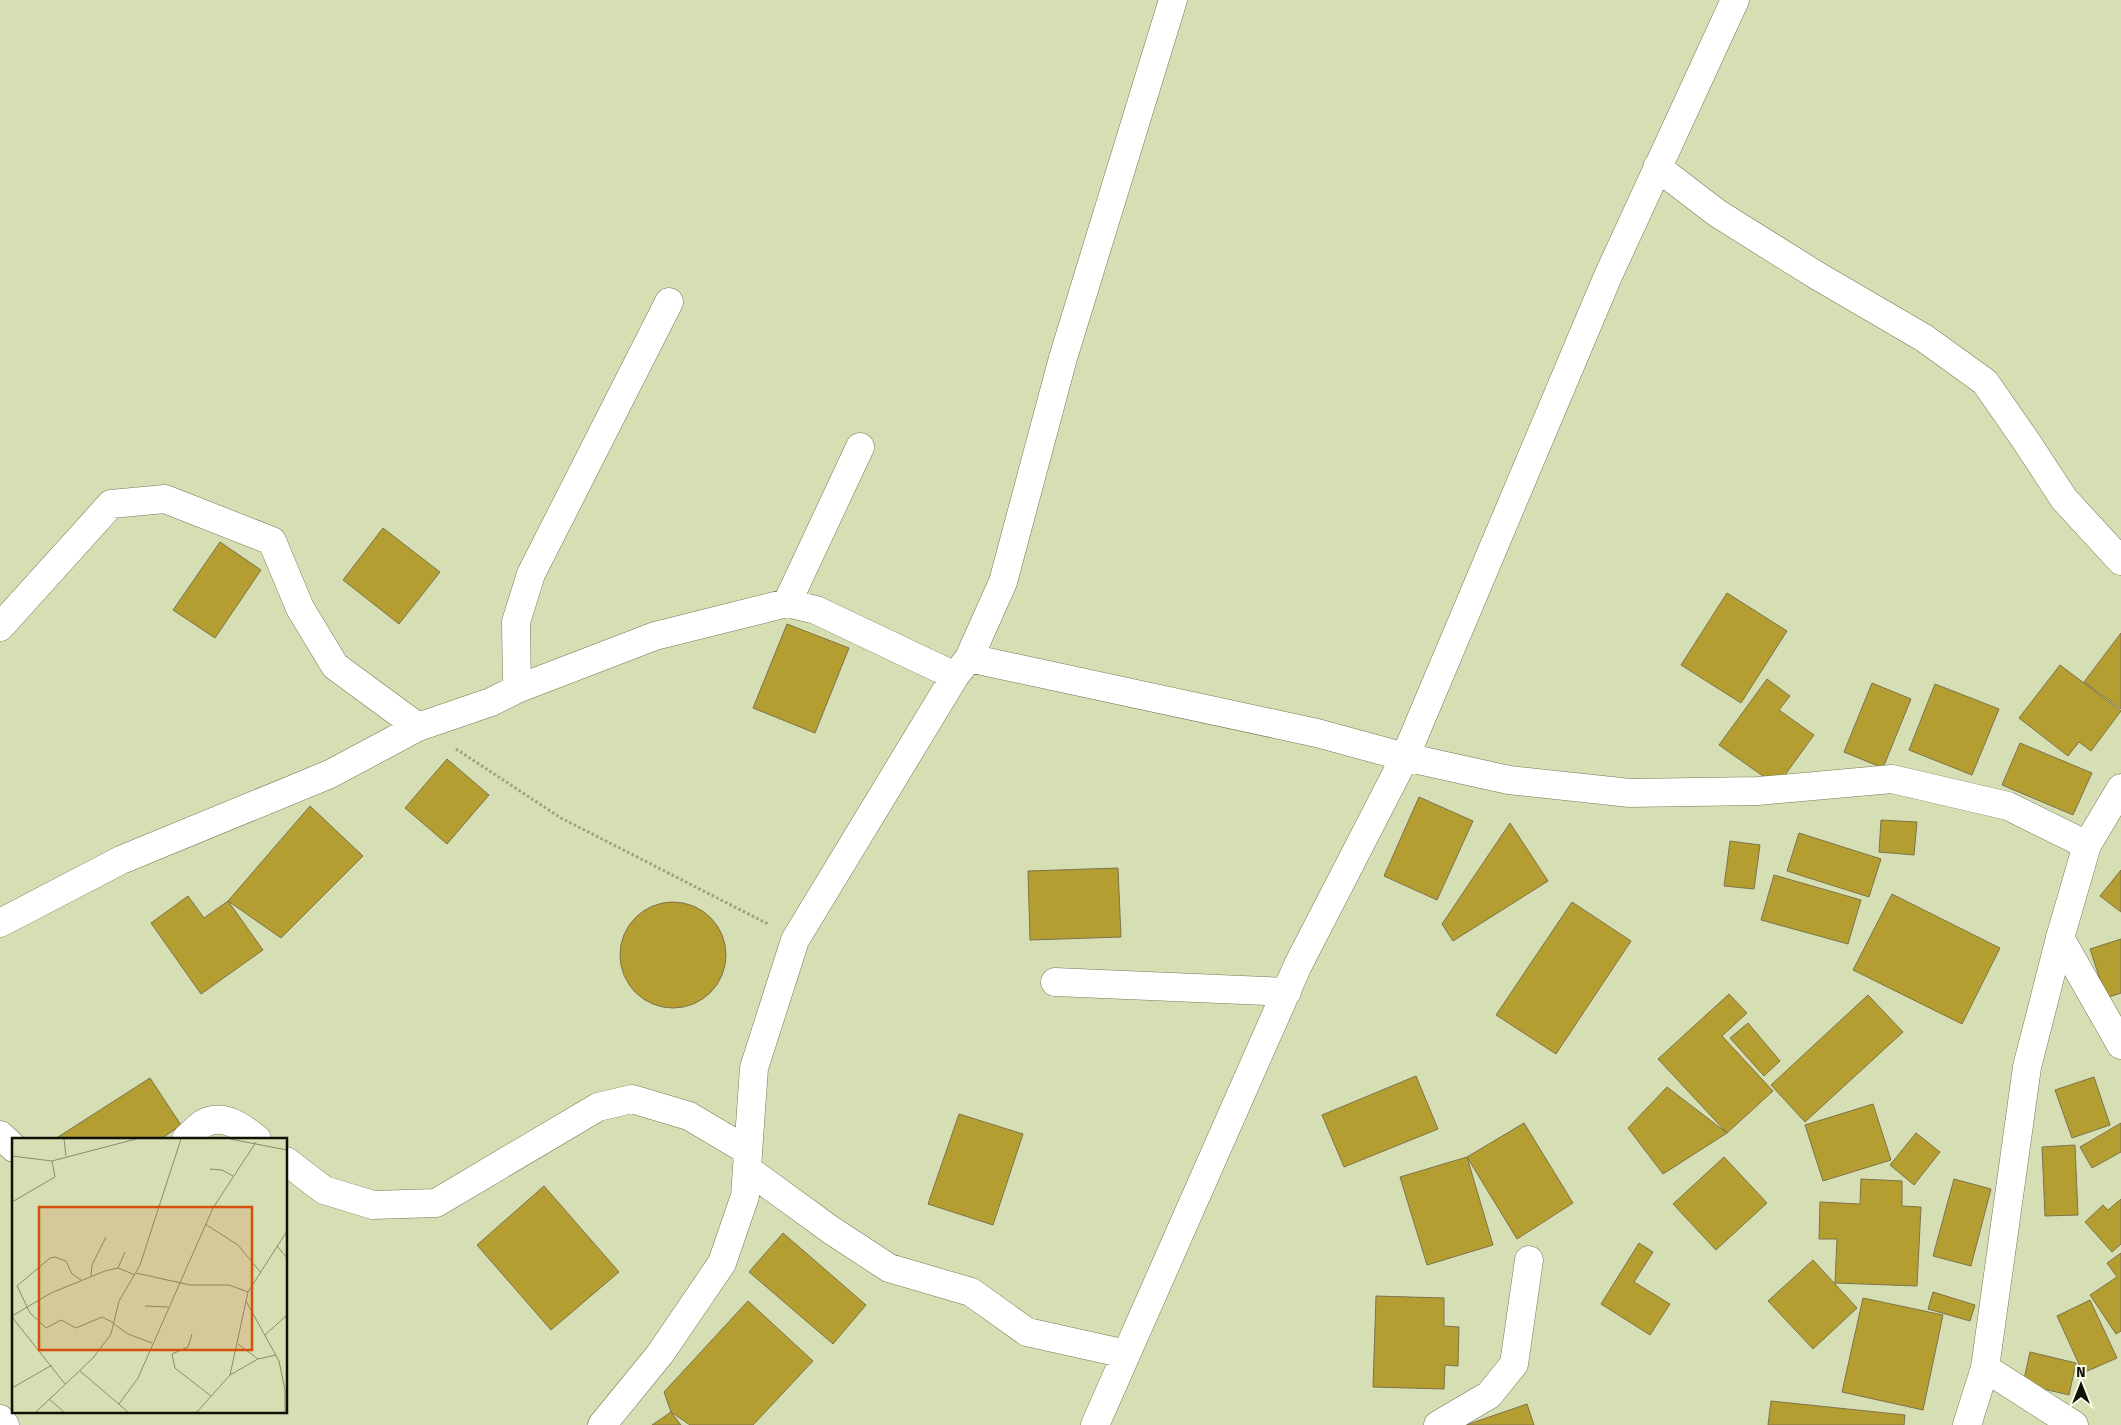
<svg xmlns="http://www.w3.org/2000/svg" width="2121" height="1425" viewBox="0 0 2121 1425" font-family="'Fira Sans',sans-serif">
<rect width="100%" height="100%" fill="#d6dfb3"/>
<path fill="#b59e31" stroke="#7d734a" d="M 383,528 L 440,572 L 399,624 L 343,580 Z
M 220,542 L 261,570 L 215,638 L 173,610 Z
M 1727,593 L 1787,631 L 1741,703 L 1681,665 Z
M 787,624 L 849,648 L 815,733 L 753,708 Z
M 2121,633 L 2121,709 L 2084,682 Z
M 2060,665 L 2121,711 L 2091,751 L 2079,742 L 2068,756 L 2019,718 Z
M 1767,679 L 1790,696 L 1779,710 L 1814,735 L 1777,786 L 1719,745 Z
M 1872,683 L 1911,699 L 1883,768 L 1844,752 Z
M 1935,684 L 1999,709 L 1972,775 L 1909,750 Z
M 2020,743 L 2092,773 L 2073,815 L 2002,785 Z
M 447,759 L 489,795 L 447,844 L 405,808 Z
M 1419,797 L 1473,821 L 1437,900 L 1384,876 Z
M 310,806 L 363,856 L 281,938 L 228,901 Z
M 1881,820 L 1917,822 L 1914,855 L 1879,852 Z
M 1510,823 L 1548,881 L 1453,941 L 1442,924 Z
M 1799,833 L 1881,859 L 1869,897 L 1787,871 Z
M 1730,841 L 1760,845 L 1754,889 L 1724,886 Z
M 1118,868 L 1121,937 L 1030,940 L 1028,871 Z
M 2121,870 L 2121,912 L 2100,896 Z
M 1774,875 L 1861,900 L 1848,944 L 1761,920 Z
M 1892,894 L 2000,948 L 1962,1024 L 1853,970 Z
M 188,896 L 204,918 L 228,901 L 263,950 L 201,994 L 151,923 Z
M 1572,902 L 1631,941 L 1556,1054 L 1496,1015 Z
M620 955a53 53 0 1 1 106 0a53 53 0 1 1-106 0Z
M 2121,939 L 2121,993 L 2106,998 L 2090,949 Z
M 1729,994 L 1747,1013 L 1722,1036 L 1773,1091 L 1727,1133 L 1658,1059 Z
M 1868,995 L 1903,1032 L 1805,1122 L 1771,1085 Z
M 1748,1023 L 1780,1061 L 1764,1076 L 1730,1038 Z
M 1416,1076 L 1438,1129 L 1344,1167 L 1322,1115 Z
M 2094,1077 L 2110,1125 L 2072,1138 L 2055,1090 Z
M 150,1078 L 181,1125 L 161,1139 L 60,1139 L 58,1137 Z
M 1667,1087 L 1727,1133 L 1663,1174 L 1628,1128 Z
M 1873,1104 L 1891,1160 L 1823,1181 L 1805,1125 Z
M 959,1114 L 1023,1134 L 993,1225 L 928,1204 Z
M 1524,1123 L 1573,1203 L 1517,1239 L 1467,1157 Z
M 2121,1123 L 2121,1152 L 2092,1168 L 2080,1147 Z
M 1916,1133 L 1940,1152 L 1914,1185 L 1890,1165 Z
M 2075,1145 L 2078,1215 L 2045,1216 L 2042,1147 Z
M 1467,1157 L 1493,1245 L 1427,1265 L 1400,1177 Z
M 1724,1157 L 1767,1203 L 1716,1250 L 1673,1204 Z
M 1861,1179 L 1902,1181 L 1902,1206 L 1921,1207 L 1917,1286 L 1835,1283 L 1837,1239 L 1819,1239 L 1820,1202 L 1860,1204 Z
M 1954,1179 L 1991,1189 L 1971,1266 L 1933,1256 Z
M 544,1186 L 619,1272 L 551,1330 L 477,1245 Z
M 2121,1199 L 2121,1244 L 2112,1252 L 2085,1222 L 2103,1205 L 2108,1210 Z
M 783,1233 L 866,1305 L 833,1344 L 749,1272 Z
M 1639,1243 L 1653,1252 L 1634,1282 L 1670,1304 L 1650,1335 L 1601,1304 Z
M 2121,1253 L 2121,1331 L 2116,1334 L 2090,1295 L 2117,1277 L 2107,1263 Z
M 1813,1260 L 1857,1308 L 1813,1349 L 1768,1301 Z
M 1933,1292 L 1975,1305 L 1970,1321 L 1928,1309 Z
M 1376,1296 L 1444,1298 L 1444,1326 L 1459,1327 L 1458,1366 L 1445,1365 L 1444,1389 L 1373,1387 Z
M 1863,1298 L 1943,1315 L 1923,1410 L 1842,1392 Z
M 2090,1300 L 2117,1358 L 2083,1373 L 2057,1316 Z
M 748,1301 L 813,1361 L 753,1425 L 690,1425 L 671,1412 L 664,1392 Z
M 2030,1352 L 2076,1363 L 2069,1395 L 2023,1384 Z
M 1771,1401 L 1905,1415 L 1904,1425 L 1768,1425 Z
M 1527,1404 L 1534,1425 L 1466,1425 Z
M 671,1412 L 681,1425 L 652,1425 Z"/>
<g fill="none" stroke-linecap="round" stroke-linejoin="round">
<defs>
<path id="street" d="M 1657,167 L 1717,213 L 1816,275 L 1924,338 L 1985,382 L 2026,441 L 2064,499 L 2121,561
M 787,603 L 860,447
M 0,627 L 111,504 L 165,499 L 272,541 L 300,608 L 335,666 L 418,727
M 969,658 L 1317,733 L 1405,757 L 1509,780 L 1630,793 L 1758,791 L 1892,779 L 2008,806 L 2087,845
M 517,689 L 516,622 L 531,574 L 669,302
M 0,923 L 121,860 L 330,774 L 418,727 L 491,702 L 517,689 L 655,636 L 787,603 L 816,610 L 955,676
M 2060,938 L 2121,1045
M 1055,982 L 1287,992
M 0,1135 L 14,1148
M 186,1139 C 191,1134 198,1127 204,1123 C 224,1113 242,1127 257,1139
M 286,1161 L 324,1190 L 373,1205 L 436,1203 L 598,1107 L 632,1099 L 689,1116 L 748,1151
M 747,1169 L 831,1230 L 889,1268 L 971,1292 L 1027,1332 L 1126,1354
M 1985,1368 L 2074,1425
M 0,1419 L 5,1425
M 602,1425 L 660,1354 L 722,1263 L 745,1196 L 754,1068 L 795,940 L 955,676 L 969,658 L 1003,582 L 1063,358 L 1173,0
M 1095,1425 L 1298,965 L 1405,757 L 1608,276 L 1735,0
M 1438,1425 L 1489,1395 L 1514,1364 L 1529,1260"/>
<path id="secondary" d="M 1967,1425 L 1985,1368 L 2027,1067 L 2060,938 L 2087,845 L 2121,788"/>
</defs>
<use href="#street" stroke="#737a52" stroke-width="29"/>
<use href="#secondary" stroke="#737a52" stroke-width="29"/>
<path stroke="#9aa17e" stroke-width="3" stroke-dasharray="2.5 2.5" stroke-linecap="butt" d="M 456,749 L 561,818 L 768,924"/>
<use href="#street" stroke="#fff" stroke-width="28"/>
<use href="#secondary" stroke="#fff" stroke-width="28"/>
</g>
<g transform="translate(12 1138)">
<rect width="275" height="275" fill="#d6dfb3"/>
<path fill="none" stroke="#868d6d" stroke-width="1" d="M 52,1 L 54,18M 218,1 L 275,12M 0,18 L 40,23 L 124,1M 198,31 L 210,32 L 221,38M 0,64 L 43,39 L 40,23M 193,86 L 226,107 L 249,135M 265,108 L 275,120M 106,130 L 113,114M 124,135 L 178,147 L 217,147 L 236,154M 79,138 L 80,127 L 94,99M 69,142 L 60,136 L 54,123 L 43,119 L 38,120 L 5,148 L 18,175 L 34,190 L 49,182 L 64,190 L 90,179 L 102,185M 234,163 L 267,223 L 273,252 L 273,274M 133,168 L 156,169M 0,178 L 39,155 L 93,133 L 106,130 L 123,137M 0,179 L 53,246M 102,186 L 116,196 L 140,205M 180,196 L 176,209 L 160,216 L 163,230 L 199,258M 253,197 L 275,177M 226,206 L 246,221M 68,233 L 116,274M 218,237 L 246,221 L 264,217M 0,250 L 40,227M 37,261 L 52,274M 107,266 L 126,240 L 201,70 L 244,4M 24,274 L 81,220 L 99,196 L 107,163 L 128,127 L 169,1M 185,274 L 218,237 L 236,154 L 275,93"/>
<path fill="#d2520b" fill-opacity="0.15" stroke="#d2520b" stroke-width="2.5" d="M 27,69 L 240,69 L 240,212 L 27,212 Z"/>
<rect width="275" height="275" fill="none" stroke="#0f1203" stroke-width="2.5"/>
</g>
<g transform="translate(2081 1385)" stroke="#f9fde7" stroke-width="4" paint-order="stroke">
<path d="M0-4L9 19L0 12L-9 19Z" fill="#0f1203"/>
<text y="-8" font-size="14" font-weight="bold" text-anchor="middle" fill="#0f1203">N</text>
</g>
</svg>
